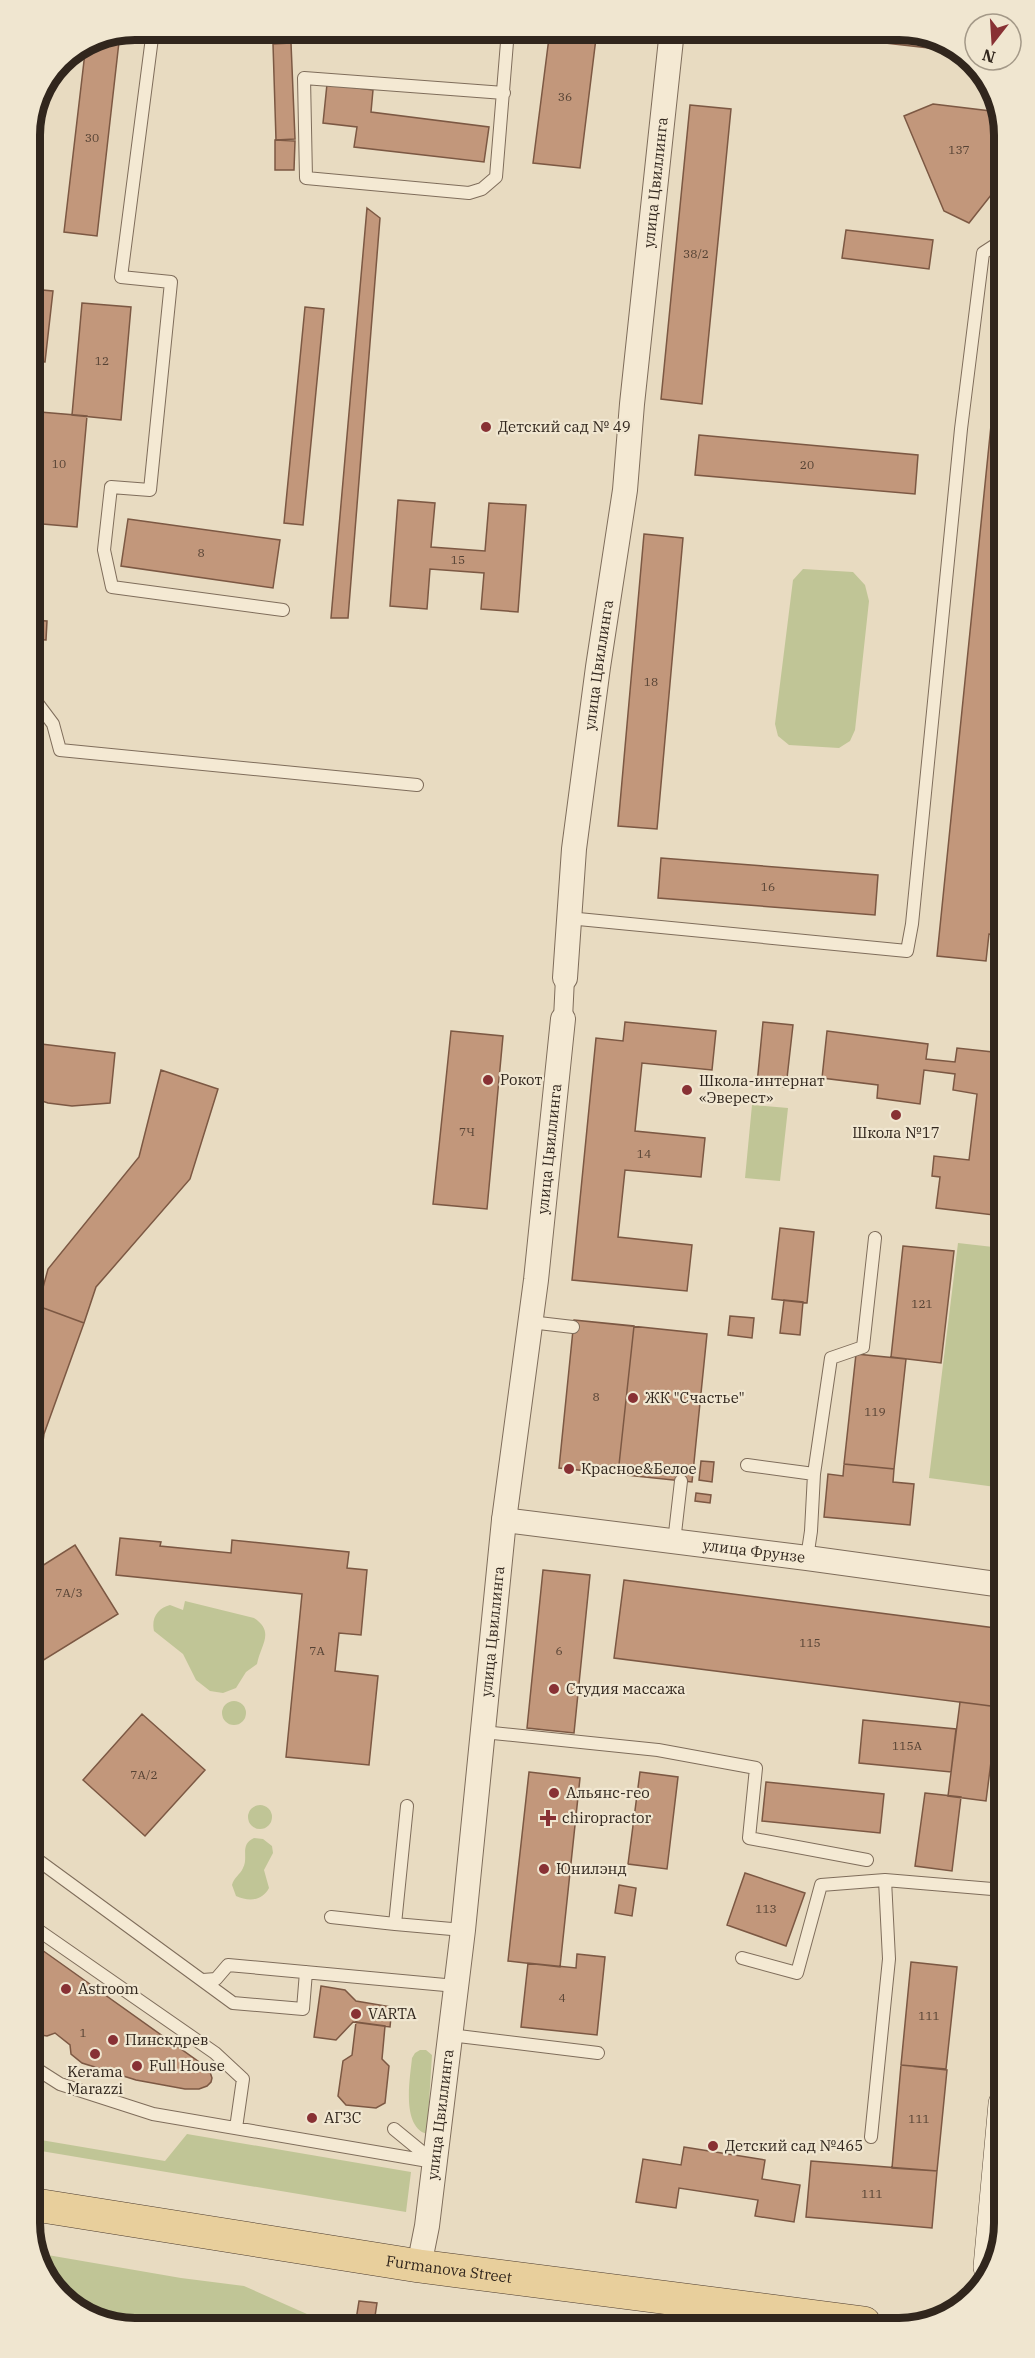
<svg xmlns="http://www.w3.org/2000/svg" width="1035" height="2358" viewBox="0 0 1035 2358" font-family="'IBM Plex Serif',serif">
<rect width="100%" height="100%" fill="#e8dbc1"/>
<path fill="#c0c596" d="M 803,569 L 853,572 L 865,585 L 869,601 L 855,730 L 850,741 L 839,748 L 789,745 L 778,736 L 775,724 L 793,580 Z
M 752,1105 L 788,1108 L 780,1181 L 745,1178 Z
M 958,1243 L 1002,1248 L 1003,1488 L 929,1478 Z
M 185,1601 L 254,1618 C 275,1632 261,1644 257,1664 L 246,1672 L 236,1688 L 223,1693 L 210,1691 L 196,1680 L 183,1654 L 154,1631 C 151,1618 158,1608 170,1605 L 183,1610 Z
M222 1713a12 12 0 1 1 24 0a12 12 0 1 1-24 0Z
M248 1817a12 12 0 1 1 24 0a12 12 0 1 1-24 0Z
M 254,1838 L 263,1839 L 272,1846 L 273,1853 L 264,1870 L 269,1888 C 262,1901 249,1902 236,1896 L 232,1885 C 234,1877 240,1875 243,1868 C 249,1857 239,1845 254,1838 Z
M 420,2050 L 426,2050 L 432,2055 L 427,2134 C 401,2126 410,2079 412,2058 L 415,2053 Z
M 187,2134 L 411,2172 L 406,2212 L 35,2150 L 35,2139 L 165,2161 Z
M 36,2253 L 181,2278 L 244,2286 L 334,2326 L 129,2328 L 72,2306 L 36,2256 Z"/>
<path fill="#c2977b" stroke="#7c5843" stroke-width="1.5" d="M 550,30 L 597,30 L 580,168 L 533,163 Z
M 771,30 L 906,30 L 964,52 Z
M 120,33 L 97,236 L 64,232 L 86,44 L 96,38 Z
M 291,43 L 295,139 L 276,140 L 273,44 Z
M 327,84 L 373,90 L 371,112 L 489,127 L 484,162 L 354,147 L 357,127 L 323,123 Z
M 933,104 L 999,112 L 999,185 L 969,223 L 944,211 L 904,116 Z
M 690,105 L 731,109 L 702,404 L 661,399 Z
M 275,140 L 295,141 L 294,170 L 275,170 Z
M 367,208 L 380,218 L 348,618 L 331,618 Z
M 846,230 L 933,240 L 929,269 L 842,258 Z
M 31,289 L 53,291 L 45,362 L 31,361 Z
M 82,303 L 131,307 L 121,420 L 72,415 Z
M 305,307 L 324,309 L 303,525 L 284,523 Z
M 1000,337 L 1002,935 L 989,934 L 986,961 L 937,956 Z
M 40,412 L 87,416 L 77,527 L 31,523 Z
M 699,435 L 918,455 L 915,494 L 695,475 Z
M 398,500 L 435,503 L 431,547 L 485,551 L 489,503 L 526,505 L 518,612 L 481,609 L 484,573 L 430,569 L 427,609 L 390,606 Z
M 128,519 L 280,540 L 273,588 L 121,566 Z
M 644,534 L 683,538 L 657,829 L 618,826 Z
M 31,620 L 47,621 L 46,640 L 32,639 Z
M 661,858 L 878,875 L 875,915 L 658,898 Z
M 625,1022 L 716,1031 L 712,1070 L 642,1063 L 635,1131 L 705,1138 L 701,1177 L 625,1170 L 618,1237 L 692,1245 L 687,1291 L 572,1280 L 596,1038 L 623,1041 Z
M 763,1022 L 793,1025 L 786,1087 L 757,1084 Z
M 451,1031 L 503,1036 L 487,1209 L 433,1204 Z
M 827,1031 L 928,1044 L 926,1059 L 955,1062 L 957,1048 L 1002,1053 L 1002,1216 L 936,1208 L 940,1177 L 932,1176 L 934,1156 L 969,1160 L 977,1094 L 953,1090 L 955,1074 L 924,1070 L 920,1104 L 877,1098 L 878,1085 L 822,1078 Z
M 33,1043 L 115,1053 L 110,1103 L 72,1106 L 48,1103 L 33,1098 Z
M 161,1070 L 218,1089 L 190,1179 L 96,1287 L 84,1323 L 38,1306 L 48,1269 L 139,1157 Z
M 780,1228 L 814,1232 L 807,1303 L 772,1299 Z
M 903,1246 L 954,1251 L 941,1363 L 891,1357 Z
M 784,1300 L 803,1302 L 800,1335 L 780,1333 Z
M 38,1306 L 84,1323 L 44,1434 L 41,1457 L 34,1456 L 33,1316 Z
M 730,1316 L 754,1318 L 752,1338 L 728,1335 Z
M 574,1320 L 634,1326 L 618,1474 L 559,1468 Z
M 574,1320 L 707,1334 L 692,1482 L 559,1468 Z
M 856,1354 L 906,1359 L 894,1469 L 844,1464 Z
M 701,1461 L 714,1462 L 712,1482 L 699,1480 Z
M 844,1464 L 894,1469 L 893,1482 L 914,1484 L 910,1525 L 824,1517 L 828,1474 L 843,1476 Z
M 696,1493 L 711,1495 L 710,1503 L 695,1501 Z
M 120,1538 L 161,1542 L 160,1546 L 231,1553 L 232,1540 L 349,1552 L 347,1568 L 367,1570 L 361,1635 L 339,1633 L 335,1671 L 378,1676 L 369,1765 L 286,1757 L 302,1594 L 116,1575 Z
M 75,1545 L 118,1614 L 42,1661 L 34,1649 L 34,1571 Z
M 543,1570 L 590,1575 L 574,1733 L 527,1728 Z
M 624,1580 L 1003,1629 L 1003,1661 L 998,1707 L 614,1658 Z
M 1003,1661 L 1004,1708 L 998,1707 Z
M 960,1702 L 998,1707 L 986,1801 L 948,1796 Z
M 142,1714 L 205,1770 L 145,1836 L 83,1780 Z
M 863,1720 L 956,1729 L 951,1772 L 859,1763 Z
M 529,1772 L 580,1778 L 560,1967 L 508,1961 Z
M 640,1772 L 678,1777 L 667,1869 L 628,1864 Z
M 766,1782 L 884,1794 L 880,1833 L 762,1821 Z
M 925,1793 L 961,1797 L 952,1871 L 915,1866 Z
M 745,1873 L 805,1893 L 786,1946 L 727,1925 Z
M 619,1885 L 636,1888 L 632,1916 L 615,1913 Z
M 35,1945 L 209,2069 L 212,2078 L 211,2082 L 207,2086 L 199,2089 L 185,2089 L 136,2080 L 82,2063 L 71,2054 L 70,2045 L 55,2033 L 47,2036 L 35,2034 Z
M 577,1954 L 605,1957 L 597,2035 L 521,2027 L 528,1963 L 576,1968 Z
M 911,1962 L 957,1967 L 946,2069 L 901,2065 Z
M 321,1986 L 345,1990 L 356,2001 L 392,2007 L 390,2027 L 353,2022 L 336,2040 L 314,2037 Z
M 356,2022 L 385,2026 L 382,2059 L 389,2066 L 385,2103 L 376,2108 L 346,2105 L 338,2096 L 343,2061 L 352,2055 Z
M 901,2065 L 947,2070 L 937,2171 L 892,2168 Z
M 684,2147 L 765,2160 L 762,2179 L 800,2185 L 794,2222 L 755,2216 L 758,2200 L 679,2188 L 676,2208 L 636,2202 L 643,2159 L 681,2165 Z
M 811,2161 L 937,2171 L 932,2228 L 806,2217 Z
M 359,2301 L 377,2303 L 374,2323 L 356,2320 Z"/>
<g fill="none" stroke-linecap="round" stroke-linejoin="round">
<defs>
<path id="service" d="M 153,30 L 121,277 L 171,282 L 150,490 L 111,487 L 104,550 L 112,587 L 283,610
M 504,93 L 304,78 L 306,178 L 469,193 L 482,189 L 496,177 L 508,30
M 32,696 L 53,724 L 60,750 L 417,785
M 568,918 L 907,951 L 912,924 L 961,429 L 983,253 L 1000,242
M 530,1322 L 573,1327
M 747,1465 L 814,1474
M 674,1542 L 681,1481
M 807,1558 L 811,1531 L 814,1474 L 831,1358 L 863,1347 L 875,1238
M 483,1732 L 658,1750 L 756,1768 L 749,1838 L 867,1860
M 407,1806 L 395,1924 L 463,1930
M 35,1858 L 233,2003 L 303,2009 L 306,1972
M 331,1917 L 395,1924
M 35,1928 L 215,2053 L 243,2079 L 236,2128
M 742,1958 L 797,1973 L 821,1885 L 885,1880 L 1004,1890
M 203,1980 L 216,1979 L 228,1965 L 456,1986
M 450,2035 L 598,2053
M 35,2068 L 60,2084 L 153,2114 L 434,2162
M 394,2129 L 433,2161
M 871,2137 L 889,1959 L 885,1880"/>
<path id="pedestrian" d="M 563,1019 L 565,978"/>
<g id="minor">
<path id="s1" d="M 565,978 L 574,849 L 598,667 L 625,490 L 632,404 L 672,30"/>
<path id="s2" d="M 504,1520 L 807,1558 L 1003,1585"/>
<path id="s3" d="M 419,2266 L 427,2226 L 463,1930 L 504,1520 L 536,1280 L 563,1019"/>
</g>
<path id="secondary" d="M 990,2267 L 1005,2104"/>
<g id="primary">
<path id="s4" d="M 36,2205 L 419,2266 L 864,2323"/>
</g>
</defs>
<use href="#service" stroke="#7f6d5b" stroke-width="14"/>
<use href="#pedestrian" stroke="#7f6d5b" stroke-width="20"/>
<use href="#minor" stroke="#7f6d5b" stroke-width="26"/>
<use href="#secondary" stroke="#614f3e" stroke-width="34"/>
<use href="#primary" stroke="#4d3c2f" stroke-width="34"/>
<use href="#service" stroke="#f4e9d3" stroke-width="12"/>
<use href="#pedestrian" stroke="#f4e9d3" stroke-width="18"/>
<use href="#minor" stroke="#f4e9d3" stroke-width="24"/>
<use href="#secondary" stroke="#f4e9d3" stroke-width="33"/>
<use href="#primary" stroke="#e8cf9c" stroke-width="33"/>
</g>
<g fill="#883134" stroke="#f0e6d0" stroke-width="2">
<circle cx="486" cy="427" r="6"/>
<circle cx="488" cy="1080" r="6"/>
<circle cx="687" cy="1090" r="6"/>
<circle cx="896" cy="1115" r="6"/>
<circle cx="633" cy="1398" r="6"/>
<circle cx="569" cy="1469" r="6"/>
<circle cx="554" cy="1689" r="6"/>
<circle cx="554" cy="1793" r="6"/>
<path d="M545 1809h6v6h6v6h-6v6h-6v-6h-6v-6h6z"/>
<circle cx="544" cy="1869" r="6"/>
<circle cx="66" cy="1989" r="6"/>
<circle cx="356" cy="2014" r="6"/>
<circle cx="113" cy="2040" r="6"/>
<circle cx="95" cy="2054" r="6"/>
<circle cx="137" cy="2066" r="6"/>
<circle cx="312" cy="2118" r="6"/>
<circle cx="713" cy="2146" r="6"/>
</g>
<g text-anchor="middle" stroke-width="4.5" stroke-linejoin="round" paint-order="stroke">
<g font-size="12" fill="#554234">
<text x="565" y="101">36</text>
<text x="92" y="142">30</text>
<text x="959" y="154">137</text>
<text x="696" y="258">38/2</text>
<text x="102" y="365">12</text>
<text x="59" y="468">10</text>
<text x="807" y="469">20</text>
<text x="201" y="557">8</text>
<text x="458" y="564">15</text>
<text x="651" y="686">18</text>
<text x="768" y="891">16</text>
<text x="467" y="1136">7Ч</text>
<text x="644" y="1158">14</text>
<text x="922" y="1308">121</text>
<text x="596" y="1401">8</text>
<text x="875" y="1416">119</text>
<text x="69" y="1597">7А/3</text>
<text x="810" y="1647">115</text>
<text x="317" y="1655">7А</text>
<text x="559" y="1655">6</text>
<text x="907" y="1750">115А</text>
<text x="144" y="1779">7А/2</text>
<text x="766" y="1913">113</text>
<text x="562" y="2002">4</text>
<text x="929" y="2020">111</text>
<text x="83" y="2037">1</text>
<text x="919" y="2123">111</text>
<text x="872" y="2198">111</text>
</g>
<g font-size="15" fill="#31261d" stroke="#f0e6d0">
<text dy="5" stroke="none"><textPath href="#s1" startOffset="801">улица Цвиллинга</textPath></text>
<text dy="5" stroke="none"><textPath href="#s1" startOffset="315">улица Цвиллинга</textPath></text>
<text dy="5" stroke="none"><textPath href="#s3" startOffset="1125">улица Цвиллинга</textPath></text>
<text dy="5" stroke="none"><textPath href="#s2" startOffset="252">улица Фрунзе</textPath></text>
<text dy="5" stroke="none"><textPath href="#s3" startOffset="639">улица Цвиллинга</textPath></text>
<text dy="5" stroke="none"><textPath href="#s3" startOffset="153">улица Цвиллинга</textPath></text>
<text dy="5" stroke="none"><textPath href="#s4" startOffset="418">Furmanova Street</textPath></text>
</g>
<g font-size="15" fill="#31261d" stroke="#f0e6d0" text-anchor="start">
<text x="498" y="432">Детский сад № 49</text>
<text x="500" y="1085">Рокот</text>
<text x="699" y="1086">Школа-интернат<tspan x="699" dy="17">«Эверест»</tspan></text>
<text x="896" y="1138" text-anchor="middle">Школа №17</text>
<text x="645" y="1403">ЖК "Счастье"</text>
<text x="581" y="1474">Красное&amp;Белое</text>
<text x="566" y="1694">Студия массажа</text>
<text x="566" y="1798">Альянс-гео</text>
<text x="562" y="1823">chiropractor</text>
<text x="556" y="1874">Юнилэнд</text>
<text x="78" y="1994">Astroom</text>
<text x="368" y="2019">VARTA</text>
<text x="125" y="2045">Пинскдрев</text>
<text x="149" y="2071">Full House</text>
<text x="95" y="2077" text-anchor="middle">Kerama<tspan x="95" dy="17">Marazzi</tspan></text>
<text x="324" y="2123">АГЗС</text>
<text x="725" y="2151">Детский сад №465</text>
</g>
</g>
<path d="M0 0H1035V2358H0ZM135 40H899A95 95 0 0 1 994 135V2223A95 95 0 0 1 899 2318H135A95 95 0 0 1 40 2223V135A95 95 0 0 1 135 40Z" fill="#f0e6d0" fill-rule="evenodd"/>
<path fill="none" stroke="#31261d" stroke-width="8" d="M135 40H899A95 95 0 0 1 994 135V2223A95 95 0 0 1 899 2318H135A95 95 0 0 1 40 2223V135A95 95 0 0 1 135 40Z"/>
<g transform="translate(993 42) rotate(197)"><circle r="28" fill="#f0e6d0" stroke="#a49988" stroke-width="1.5"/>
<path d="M0-4.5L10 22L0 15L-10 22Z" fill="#883134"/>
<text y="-9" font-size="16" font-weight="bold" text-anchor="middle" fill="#31261d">N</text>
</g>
</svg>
